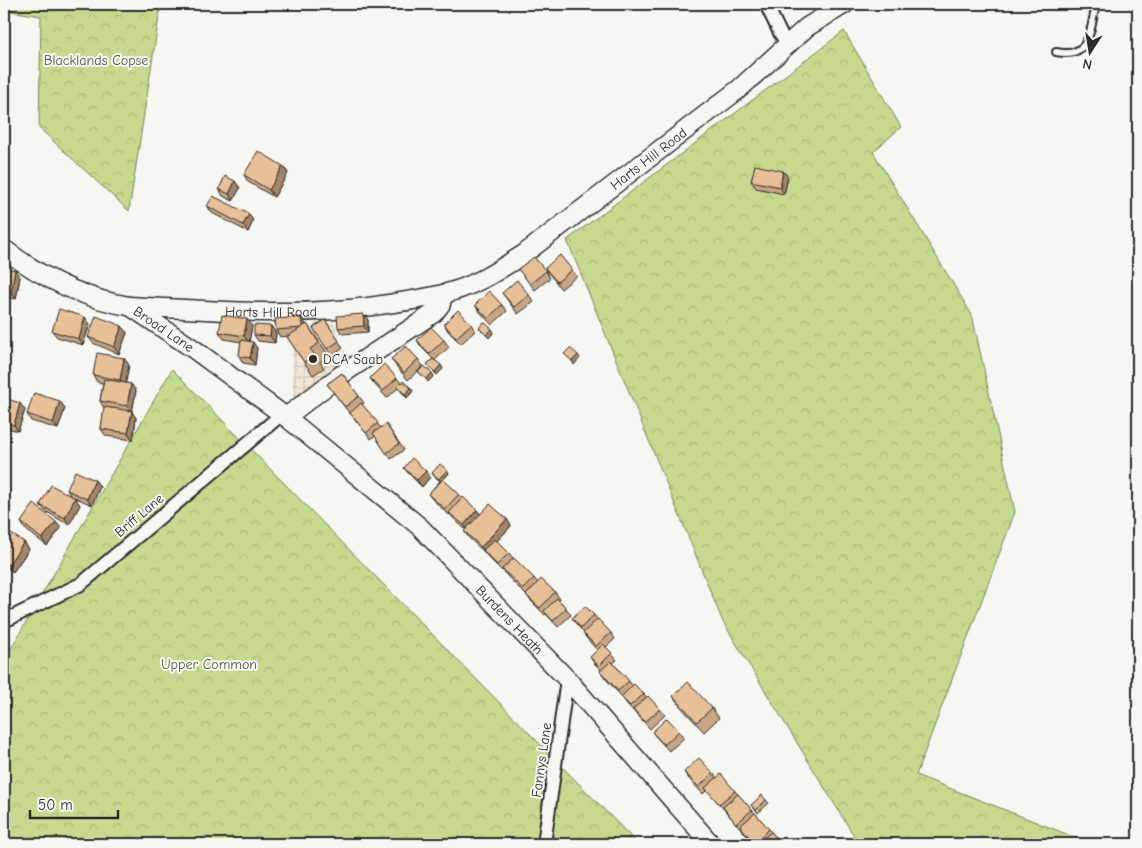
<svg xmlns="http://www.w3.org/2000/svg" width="1142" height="848" viewBox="0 0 1142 848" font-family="'Comic Neue',sans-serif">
<defs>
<pattern id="industrial-grid" width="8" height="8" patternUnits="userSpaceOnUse" patternTransform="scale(1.25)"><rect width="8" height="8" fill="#f2e6d7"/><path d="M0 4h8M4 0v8" fill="none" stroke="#d0c5b9"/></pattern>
<pattern id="forest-crowns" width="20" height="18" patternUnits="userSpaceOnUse" patternTransform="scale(1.25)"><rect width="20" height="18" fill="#c7d98e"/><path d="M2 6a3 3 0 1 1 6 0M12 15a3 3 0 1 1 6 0" fill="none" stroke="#abba7b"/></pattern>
</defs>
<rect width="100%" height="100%" fill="#f6f6f2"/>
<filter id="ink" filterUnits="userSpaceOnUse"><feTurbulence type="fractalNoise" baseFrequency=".02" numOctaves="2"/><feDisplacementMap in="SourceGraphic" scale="10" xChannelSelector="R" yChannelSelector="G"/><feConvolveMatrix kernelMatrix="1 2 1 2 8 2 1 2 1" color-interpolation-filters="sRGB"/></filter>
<g filter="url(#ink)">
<path fill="url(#industrial-grid)" d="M 315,319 L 333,319 L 342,348 L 353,359 L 293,401 L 292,352 L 314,337 Z"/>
<path fill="url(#forest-crowns)" stroke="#79825c" d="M 4,4 L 161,4 L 129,211 L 39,128 L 41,16 L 4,10 Z
M 844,31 L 901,127 L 873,152 L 972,315 L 1015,512 L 916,775 L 1092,844 L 859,844 L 723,622 L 567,240 Z
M 172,369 L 638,844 L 4,844 L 4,652 L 10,650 Z"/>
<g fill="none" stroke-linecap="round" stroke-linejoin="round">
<defs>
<path id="lane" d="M 1056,52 C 1091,59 1090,30 1096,4"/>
<path id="street" d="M 766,4 L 780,33 L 788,44
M 4,621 L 81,584 L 282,414
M 544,844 L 567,679"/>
<g id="secondary">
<path id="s1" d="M 4,249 C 41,277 83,299 129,306 C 218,311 306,318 394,303 C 415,300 437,297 457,290 C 481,282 502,268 524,254 L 739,89 L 807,27 L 845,4"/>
<path id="s2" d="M 130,306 L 195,350 L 286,417 L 420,527 L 567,679 L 711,844"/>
<path d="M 286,417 L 341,375 L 434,313 L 441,304 L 443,294"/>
</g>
</defs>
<use href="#lane" stroke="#2b2b2b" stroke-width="10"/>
<use href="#street" stroke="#2b2b2b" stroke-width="16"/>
<use href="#secondary" stroke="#2b2b2b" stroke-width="21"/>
<use href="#lane" stroke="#f6f6f2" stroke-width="6"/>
<use href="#street" stroke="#f6f6f2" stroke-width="12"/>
<use href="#secondary" stroke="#f6f6f2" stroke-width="18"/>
</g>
<path fill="#c8a583" stroke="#2b2b2b" d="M 283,166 L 288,173 L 274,197 L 248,182 L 244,175 Z
M 783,171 L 788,177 L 784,194 L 756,188 L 751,181 Z
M 240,188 L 233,201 L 223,196 L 219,189 Z
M 207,206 L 249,214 L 253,221 L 248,232 L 212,213 Z
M 4,268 L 20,277 L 16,299 L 4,297 Z
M 545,268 L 572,270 L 577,276 L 561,289 Z
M 518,269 L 546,271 L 550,278 L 535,290 Z
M 502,293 L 529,295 L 534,302 L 518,314 Z
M 475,305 L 502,305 L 507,311 L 492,325 L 479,311 Z
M 363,314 L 368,320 L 368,332 L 342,334 L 338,328 Z
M 301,317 L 305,323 L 305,325 L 307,324 L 329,356 L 320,362 L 324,368 L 313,375 L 287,337 L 288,336 L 280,337 L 276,330 Z
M 325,320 L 343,348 L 332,356 L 313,328 Z
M 90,324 L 83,345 L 57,337 L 52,331 Z
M 444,324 L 471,324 L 475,331 L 461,344 L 448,331 Z
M 122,326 L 127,333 L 119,354 L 93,343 L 88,337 Z
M 252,326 L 249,341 L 257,348 L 255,365 L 243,363 L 239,356 L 241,342 L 224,339 L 219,332 Z
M 271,326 L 276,333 L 275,343 L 258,341 L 254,335 Z
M 417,340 L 444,340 L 449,347 L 435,360 L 443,369 L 437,375 L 427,364 L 433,359 L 421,347 Z
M 391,359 L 418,359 L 423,366 L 408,380 L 396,366 Z
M 129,365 L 125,383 L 131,384 L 136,391 L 132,412 L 136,418 L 133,440 L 106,436 L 101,429 L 104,408 L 100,401 L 103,383 L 97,382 L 93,375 Z
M 342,373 L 364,403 L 362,405 L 381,428 L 386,424 L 404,450 L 391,459 L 375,436 L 371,439 L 350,413 L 350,414 L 327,384 Z
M 370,378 L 397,378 L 401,383 L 413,391 L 407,398 L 398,388 L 387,398 L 374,384 Z
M 4,398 L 25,410 L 18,431 L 4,427 Z
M 65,408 L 58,429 L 31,421 L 27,414 Z
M 404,468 L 426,471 L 430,477 L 422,487 L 409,474 Z
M 447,470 L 449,473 L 443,480 L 459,494 L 461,498 L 477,510 L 480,514 L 507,519 L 511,526 L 497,541 L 509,553 L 513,558 L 534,578 L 538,583 L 555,592 L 560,599 L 559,600 L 566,608 L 571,615 L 558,627 L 546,614 L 545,615 L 531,601 L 527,596 L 507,576 L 503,570 L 502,571 L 488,557 L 484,552 L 469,538 L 464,531 L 466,530 L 454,519 L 450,514 L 449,515 L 433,500 L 428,494 L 440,481 L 434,476 L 432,473 Z
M 95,480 L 100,487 L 92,505 L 74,497 L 80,505 L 69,525 L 45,511 L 40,505 L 71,496 L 67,490 Z
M 21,522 L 61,528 L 47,546 L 25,529 Z
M 4,532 L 24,542 L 29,549 L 13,572 L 4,566 Z
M 4,576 L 8,583 L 4,585 Z
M 594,615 L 598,620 L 611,633 L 615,639 L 606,647 L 617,660 L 613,663 L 633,686 L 644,694 L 646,697 L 660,709 L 665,715 L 650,729 L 635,712 L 635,713 L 626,703 L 621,696 L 605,678 L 600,671 L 601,670 L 594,663 L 590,657 L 597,650 L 588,640 L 583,633 L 584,633 L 577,625 L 572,618 Z
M 673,696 L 712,708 L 719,718 L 704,732 L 680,706 Z
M 679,731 L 684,738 L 669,751 L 657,738 L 652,732 Z
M 684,772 L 713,773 L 717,778 L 735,791 L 782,844 L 754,844 L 707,790 L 703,794 L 689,779 Z
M 766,800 L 769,803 L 758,813 L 751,805 Z"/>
<path fill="#a2866a" stroke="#2b2b2b" d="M 283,166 L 288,173 L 274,197 L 269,190 Z
M 783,171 L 788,177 L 784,194 L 780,187 Z
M 235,181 L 240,188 L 233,201 L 229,194 Z
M 249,214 L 253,221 L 248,232 L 243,225 Z
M 15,270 L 20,277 L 16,299 L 11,292 Z
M 363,314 L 368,320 L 368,332 L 364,326 Z
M 85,317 L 90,324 L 83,345 L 79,339 Z
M 301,317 L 305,323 L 306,335 L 302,328 Z
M 247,319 L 252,326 L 249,343 L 244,336 Z
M 122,326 L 127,333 L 119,354 L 114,347 Z
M 271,326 L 276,333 L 275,343 L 270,336 Z
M 492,329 L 494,332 L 489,338 L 486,335 Z
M 253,342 L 257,348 L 255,365 L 250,358 Z
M 578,355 L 580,358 L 574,365 L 572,361 Z
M 124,358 L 129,365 L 125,387 L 120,380 Z
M 441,365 L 443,369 L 437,375 L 435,372 Z
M 432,373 L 434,376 L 428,382 L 426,379 Z
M 131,384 L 136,391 L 132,412 L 136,418 L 133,440 L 128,433 L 132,412 L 127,406 Z
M 411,388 L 413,391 L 407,398 L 405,394 Z
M 60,401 L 65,408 L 58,429 L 53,423 Z
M 20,403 L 25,410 L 18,431 L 14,425 Z
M 447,470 L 449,473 L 441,482 L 439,479 Z
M 426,471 L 430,477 L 422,487 L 417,480 Z
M 95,480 L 100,487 L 92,505 L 87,499 Z
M 75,498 L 80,505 L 69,525 L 65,518 Z
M 477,510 L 482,517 L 468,532 L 464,525 Z
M 507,519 L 511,526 L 486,553 L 481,547 Z
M 56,522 L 61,528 L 47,546 L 42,539 Z
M 24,542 L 29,549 L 13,572 L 8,565 Z"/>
<path fill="#e8c098" stroke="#2b2b2b" d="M 258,151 L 283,166 L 269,190 L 244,175 Z
M 755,165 L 783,171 L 780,187 L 751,181 Z
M 225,176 L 235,181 L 229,194 L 219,189 Z
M 213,196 L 249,214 L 243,225 L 207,206 Z
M 560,255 L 572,270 L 557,282 L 545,268 Z
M 534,257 L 546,271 L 530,284 L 518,269 Z
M 4,268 L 15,270 L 11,292 L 4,291 Z
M 517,280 L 529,295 L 514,307 L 502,293 Z
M 489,291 L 502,305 L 488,318 L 475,305 Z
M 59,309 L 85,317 L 79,339 L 52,331 Z
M 458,310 L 471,324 L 456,338 L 444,324 Z
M 363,314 L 364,326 L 338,328 L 337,316 Z
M 222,315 L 247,319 L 244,336 L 219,332 Z
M 96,316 L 122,326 L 114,347 L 88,337 Z
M 301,317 L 302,328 L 276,330 L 275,319 Z
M 325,320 L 339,341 L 327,349 L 313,328 Z
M 484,322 L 492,329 L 486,335 L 479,328 Z
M 307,324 L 319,343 L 310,349 L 315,355 L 304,362 L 287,337 Z
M 254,325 L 271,326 L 270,336 L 254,335 Z
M 431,327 L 444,340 L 429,354 L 417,340 Z
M 241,340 L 253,342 L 250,358 L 239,356 Z
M 406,346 L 418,359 L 404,373 L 391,359 Z
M 570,348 L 578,355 L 572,361 L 564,354 Z
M 97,353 L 124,358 L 120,380 L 93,375 Z
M 433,359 L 441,365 L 435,372 L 427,364 Z
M 384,364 L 397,378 L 383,391 L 370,378 Z
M 424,366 L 432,373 L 426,379 L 418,372 Z
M 342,373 L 359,396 L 345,407 L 327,384 Z
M 104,379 L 131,384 L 127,406 L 100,401 Z
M 403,381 L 411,388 L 405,394 L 397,387 Z
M 34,393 L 60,401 L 53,423 L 27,414 Z
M 4,398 L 20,403 L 14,425 L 4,422 Z
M 361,403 L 378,423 L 366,433 L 350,413 Z
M 104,407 L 132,411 L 128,433 L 101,429 Z
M 386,424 L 399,444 L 386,453 L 373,433 Z
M 412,458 L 426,471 L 417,480 L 404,468 Z
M 440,464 L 447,470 L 439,479 L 432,473 Z
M 75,471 L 95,480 L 87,499 L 67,490 Z
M 443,479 L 459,494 L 445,509 L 428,494 Z
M 51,485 L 75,498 L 65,518 L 40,505 Z
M 463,497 L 477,510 L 464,525 L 449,513 Z
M 34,504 L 56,522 L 42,539 L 21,522 Z
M 490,504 L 507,519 L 481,547 L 464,531 Z
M 5,530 L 24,542 L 8,565 L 4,562 L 4,532 Z
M 495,539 L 509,553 L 497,565 L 483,550 Z
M 514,558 L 534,578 L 523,589 L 502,569 Z
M 541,579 L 555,592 L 540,608 L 526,595 Z
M 557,598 L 566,608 L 553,621 L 544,611 Z
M 585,606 L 594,615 L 581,628 L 572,618 Z
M 598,619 L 611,633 L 596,646 L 583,633 Z
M 603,644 L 612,653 L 599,666 L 590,657 Z
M 611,661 L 629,681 L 618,691 L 600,671 Z
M 688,682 L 712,708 L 697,722 L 673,696 Z
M 634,684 L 644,694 L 630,706 L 621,697 Z
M 648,696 L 660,709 L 645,722 L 633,709 Z
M 667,718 L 679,731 L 664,745 L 652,732 Z
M 699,758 L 713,773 L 699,787 L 684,772 Z
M 721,774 L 735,791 L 719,804 L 705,788 Z
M 738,794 L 752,810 L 736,824 L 723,807 Z
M 762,795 L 766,800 L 756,810 L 751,805 Z
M 755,813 L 769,829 L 754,843 L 740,826 Z
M 771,832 L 782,844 L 757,844 Z"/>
</g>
<circle fill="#2b2b2b" stroke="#f6f6f2" stroke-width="2" cx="313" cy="359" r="5"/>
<g text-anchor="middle" stroke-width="4" stroke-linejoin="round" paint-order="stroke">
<g font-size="14" fill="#525644" stroke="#f6f6f2">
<text x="96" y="65">Blacklands Copse</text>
<text x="209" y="669">Upper Common</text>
</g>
<g font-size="14" fill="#2b2b2b" stroke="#f6f6f2">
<text dy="5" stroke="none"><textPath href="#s1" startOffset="702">Harts Hill Road</textPath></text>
<text dy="5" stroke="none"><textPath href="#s1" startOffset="281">Harts Hill Road</textPath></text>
<text dy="5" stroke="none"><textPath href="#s2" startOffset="41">Broad Lane</textPath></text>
<text transform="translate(139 515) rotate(-40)" y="5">Briff Lane</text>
<text dy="5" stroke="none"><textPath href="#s2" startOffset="494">Burdens Heath</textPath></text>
<text transform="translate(541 760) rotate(-82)" y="5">Fannys Lane</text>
</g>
<g font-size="14" fill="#2b2b2b" stroke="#f6f6f2" text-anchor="start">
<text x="323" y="364">DCA Saab</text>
</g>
</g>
<rect width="1142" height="848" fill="none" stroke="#f6f6f2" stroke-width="20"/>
<rect x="10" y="10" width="1122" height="828" fill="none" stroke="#2b2b2b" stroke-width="2" filter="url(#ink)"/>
<g transform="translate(1090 52) rotate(192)" stroke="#f6f6f2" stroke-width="4" paint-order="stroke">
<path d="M0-4L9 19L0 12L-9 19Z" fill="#2b2b2b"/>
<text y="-8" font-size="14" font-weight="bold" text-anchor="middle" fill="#2b2b2b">N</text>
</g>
<path d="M30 810v8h88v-8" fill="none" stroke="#2b2b2b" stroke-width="2.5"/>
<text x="38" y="810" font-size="15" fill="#2b2b2b" stroke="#f6f6f2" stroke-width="4" paint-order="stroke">50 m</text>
</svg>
